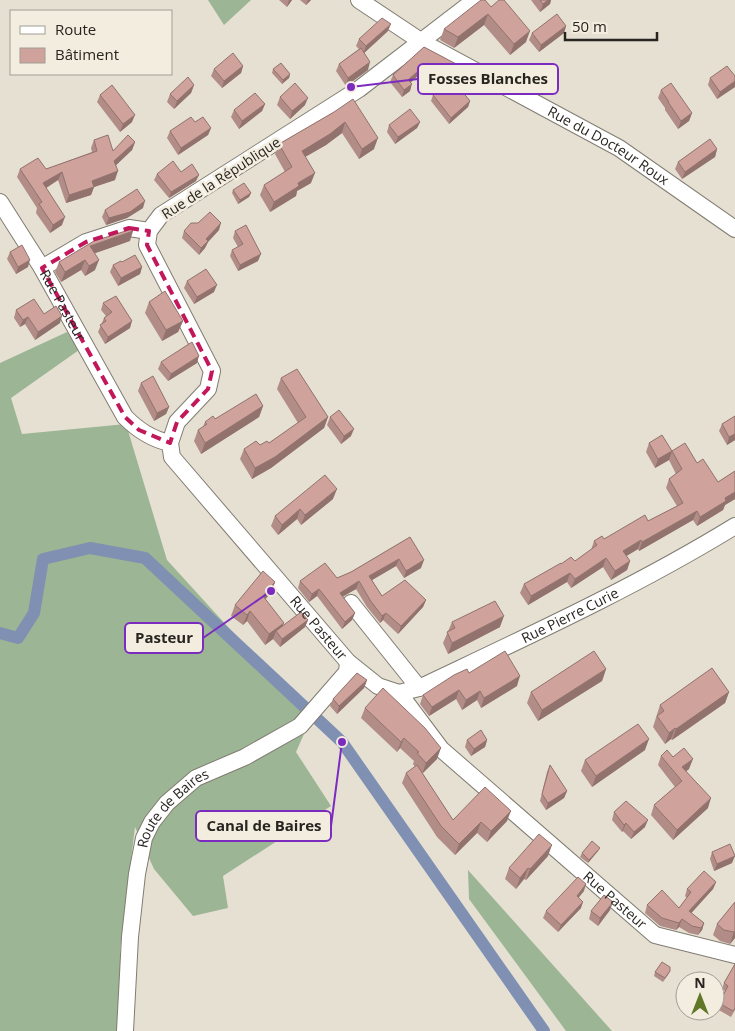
<svg xmlns="http://www.w3.org/2000/svg" width="735" height="1031" viewBox="0 0 735 1031" font-family="'Open Sans',sans-serif">
<rect width="100%" height="100%" fill="#e6e0d3"/>
<path fill="#9cb594" d="M 208,0 L 251,0 L 224,25 Z
M 67,332 L 79,350 L 11,398 L 22,434 L 126,424 L 167,560 L 311,718 L 296,752 L 331,806 L 223,876 L 228,908 L 193,916 L 154,869 L 135,827 L 120,950 L 121,1031 L 0,1031 L 0,363 Z
M 468,870 L 612,1031 L 566,1031 L 469,899 Z"/>
<g fill="none" stroke-linecap="round" stroke-linejoin="round">
<path stroke="#7f90b2" stroke-width="12" d="M 0,633 L 18,638 L 34,613 L 43,559 L 90,548 L 145,558 L 342,742 L 544,1031"/>
<defs>
<g id="minor">
<path id="s1" d="M 359,0 L 422,42 L 619,148 L 735,229"/>
<path id="s2" d="M 475,0 L 359,89 L 161,215 L 149,231 L 147,245 L 212,371 L 208,389 L 177,422 L 170,443 L 172,457 L 348,662 L 378,686 L 399,693 L 441,749 L 655,935 L 735,955"/>
<path id="s3" d="M 0,202 L 42,268 L 125,417 C 138,430 151,439 170,443"/>
<path d="M 42,268 L 86,242 L 129,228 L 149,231"/>
<path d="M 351,603 L 419,688"/>
<path id="s4" d="M 399,693 L 419,688 C 526,637 634,588 735,526"/>
<path id="s5" d="M 125,1031 L 130,937 L 137,874 L 144,838 L 152,822 L 167,803 L 196,778 L 245,757 L 300,726 L 347,672 L 348,662"/>
</g>
</defs>
<use href="#minor" stroke="#817c71" stroke-width="18"/>
<use href="#minor" stroke="#fff" stroke-width="16"/>
</g>
<path fill="#b28c86" d="M 279,0 L 292,0 L 287,7 Z
M 300,0 L 311,0 L 306,5 Z
M 531,0 L 551,0 L 550,4 L 540,12 Z
M 491,7 L 526,42 L 510,55 L 484,25 L 454,48 L 440,40 L 444,29 Z
M 566,26 L 564,33 L 539,52 L 529,40 L 532,33 Z
M 388,31 L 364,53 L 368,70 L 346,86 L 336,71 L 339,64 L 359,49 L 356,46 L 359,39 Z
M 424,47 L 458,65 L 453,79 L 470,101 L 468,107 L 449,124 L 431,101 L 433,95 L 447,83 L 424,70 L 411,82 L 410,91 L 402,97 L 390,82 L 393,75 Z
M 243,66 L 241,73 L 222,88 L 211,76 L 214,69 Z
M 273,69 L 290,74 L 289,78 L 282,84 L 272,73 Z
M 710,78 L 735,87 L 717,99 L 708,85 Z
M 194,85 L 191,93 L 174,109 L 167,102 L 170,94 Z
M 661,90 L 692,113 L 689,121 L 678,129 L 665,110 L 665,108 L 658,98 Z
M 100,95 L 132,122 L 120,132 L 97,102 Z
M 280,97 L 305,105 L 290,119 L 277,105 Z
M 265,104 L 262,111 L 239,129 L 231,117 L 234,110 Z
M 334,112 L 374,149 L 359,159 L 342,133 L 326,145 L 305,157 L 311,183 L 297,191 L 296,196 L 270,212 L 260,195 L 264,185 L 285,172 L 275,154 L 279,144 Z
M 195,122 L 211,128 L 208,135 L 178,155 L 167,138 L 170,131 Z
M 420,122 L 417,128 L 395,144 L 387,132 L 389,125 Z
M 94,140 L 113,151 L 135,142 L 132,150 L 116,165 L 115,180 L 94,187 L 91,195 L 66,203 L 58,180 L 46,188 L 62,225 L 50,233 L 36,213 L 37,208 L 17,177 L 20,169 L 46,169 L 92,152 L 91,148 Z
M 717,149 L 715,157 L 682,179 L 675,169 L 678,162 Z
M 181,172 L 196,181 L 169,198 L 154,180 L 157,174 Z
M 233,190 L 251,193 L 249,197 L 238,204 L 232,193 Z
M 143,208 L 127,218 L 106,225 L 102,217 L 105,210 Z
M 219,230 L 208,242 L 205,248 L 199,255 L 182,238 L 184,231 Z
M 235,231 L 258,261 L 238,271 L 230,256 L 232,250 L 238,247 L 233,238 Z
M 130,241 L 95,253 L 95,270 L 85,276 L 81,270 L 61,282 L 55,272 L 59,262 Z
M 10,252 L 28,267 L 16,274 L 7,259 Z
M 113,265 L 142,267 L 140,274 L 118,286 L 110,272 Z
M 187,281 L 214,292 L 194,304 L 184,288 Z
M 149,302 L 183,321 L 178,332 L 162,341 L 145,313 Z
M 103,303 L 130,328 L 105,344 L 98,332 L 104,318 L 106,316 L 101,310 Z
M 16,310 L 44,314 L 60,323 L 35,340 L 25,324 L 20,327 L 14,318 Z
M 161,362 L 197,363 L 168,381 L 158,369 Z
M 281,378 L 328,417 L 324,428 L 271,468 L 252,479 L 240,459 L 244,449 L 269,443 L 298,423 L 277,389 Z
M 141,383 L 169,407 L 166,414 L 154,421 L 138,391 Z
M 263,406 L 259,417 L 201,454 L 194,441 L 198,430 L 203,427 L 205,422 Z
M 735,416 L 735,440 L 727,445 L 719,431 L 722,424 Z
M 330,417 L 351,436 L 341,444 L 327,425 Z
M 649,443 L 672,451 L 697,463 L 718,482 L 735,471 L 735,499 L 725,505 L 723,510 L 697,526 L 693,520 L 639,551 L 638,549 L 626,556 L 630,561 L 627,570 L 611,580 L 603,567 L 571,588 L 567,582 L 528,605 L 520,593 L 524,584 L 561,564 L 575,561 L 591,550 L 594,541 L 604,539 L 648,521 L 677,506 L 666,488 L 669,479 L 676,474 L 669,460 L 655,468 L 646,452 Z
M 333,499 L 301,525 L 297,519 L 278,535 L 271,526 L 275,516 Z
M 410,537 L 421,568 L 404,578 L 396,566 L 372,580 L 382,596 L 426,600 L 423,607 L 398,634 L 383,620 L 380,623 L 367,607 L 356,589 L 342,597 L 355,613 L 352,620 L 342,629 L 317,596 L 309,602 L 298,588 L 300,581 L 337,578 L 351,572 Z
M 275,582 L 271,593 L 265,599 L 283,626 L 308,620 L 305,627 L 280,647 L 273,639 L 265,645 L 247,621 L 243,625 L 231,616 L 235,605 Z
M 452,622 L 500,627 L 448,654 L 443,643 Z
M 606,669 L 602,681 L 538,721 L 527,703 L 531,692 Z
M 469,673 L 517,686 L 481,708 L 477,700 L 462,710 L 456,699 L 429,716 L 420,704 L 423,695 Z
M 367,680 L 364,688 L 337,714 L 330,706 L 333,699 Z
M 729,692 L 725,703 L 672,740 L 671,739 L 665,744 L 653,727 L 660,705 Z
M 365,708 L 437,759 L 422,773 L 453,820 L 507,821 L 487,842 L 477,833 L 455,855 L 437,837 L 402,783 L 406,773 L 415,767 L 413,764 L 414,761 L 400,748 L 397,752 L 361,718 Z
M 467,740 L 487,740 L 485,747 L 471,756 L 465,747 Z
M 645,750 L 592,787 L 581,771 L 585,760 Z
M 661,756 L 673,757 L 689,769 L 686,771 L 708,808 L 673,840 L 651,815 L 654,805 L 675,787 L 658,765 Z
M 550,765 L 567,791 L 564,798 L 546,810 L 540,801 L 547,772 Z
M 614,812 L 645,827 L 631,839 L 623,831 L 622,832 L 612,820 Z
M 598,851 L 588,863 L 580,857 L 582,853 Z
M 712,852 L 732,863 L 714,871 L 710,859 Z
M 548,856 L 526,880 L 524,879 L 516,889 L 505,879 L 509,868 Z
M 716,882 L 713,889 L 691,913 L 704,923 L 702,930 L 698,935 L 689,933 L 679,927 L 676,930 L 660,926 L 645,913 L 647,905 L 679,908 L 687,898 L 685,896 L 687,889 Z
M 584,891 L 579,897 L 581,908 L 558,932 L 543,918 L 546,911 Z
M 735,902 L 735,938 L 730,944 L 720,941 L 713,935 L 717,924 Z
M 610,910 L 598,926 L 589,919 L 591,911 Z
M 735,964 L 735,1010 L 731,1017 L 717,1009 L 719,1003 L 725,991 L 722,989 L 724,983 Z
M 670,971 L 668,975 L 663,982 L 654,976 L 655,972 Z"/>
<path fill="#91726d" d="M 289,0 L 292,0 L 287,7 Z
M 308,0 L 311,0 L 306,5 Z
M 548,0 L 551,0 L 550,4 L 540,12 L 543,4 Z
M 488,14 L 484,25 L 454,48 L 458,37 Z
M 391,24 L 388,31 L 363,54 L 366,46 Z
M 566,26 L 564,33 L 539,52 L 541,45 Z
M 530,31 L 526,42 L 510,55 L 514,44 Z
M 370,62 L 368,70 L 346,86 L 348,78 Z
M 427,63 L 424,70 L 406,87 L 408,80 Z
M 243,66 L 241,73 L 222,88 L 224,81 Z
M 290,74 L 289,78 L 282,84 L 283,80 Z
M 735,81 L 735,87 L 717,99 L 720,92 Z
M 412,84 L 410,91 L 402,97 L 404,90 Z
M 194,85 L 191,93 L 174,109 L 177,101 Z
M 308,98 L 305,105 L 290,119 L 292,111 Z
M 470,101 L 468,107 L 449,124 L 451,118 Z
M 265,104 L 262,111 L 239,129 L 242,121 Z
M 692,113 L 689,121 L 678,129 L 681,121 Z
M 135,115 L 132,122 L 120,132 L 123,124 Z
M 345,122 L 342,133 L 326,145 L 298,161 L 302,151 Z
M 420,122 L 417,128 L 395,144 L 398,137 Z
M 211,128 L 208,135 L 178,155 L 181,148 Z
M 378,138 L 374,149 L 359,159 L 362,149 Z
M 135,142 L 132,150 L 111,170 L 114,161 Z
M 717,149 L 715,157 L 682,179 L 685,172 Z
M 118,171 L 115,180 L 94,187 L 91,195 L 66,203 L 69,195 L 92,181 Z
M 62,172 L 58,180 L 40,192 L 43,183 Z
M 315,173 L 311,183 L 297,191 L 296,196 L 270,212 L 274,202 L 298,183 Z
M 199,175 L 196,181 L 169,198 L 171,192 Z
M 251,193 L 249,197 L 238,204 L 240,200 Z
M 145,201 L 143,208 L 127,218 L 106,225 L 109,218 Z
M 65,217 L 62,225 L 50,233 L 53,225 Z
M 221,223 L 219,230 L 208,242 L 205,248 L 199,255 L 201,248 L 206,239 Z
M 133,231 L 130,241 L 87,256 L 90,246 Z
M 261,254 L 258,261 L 238,271 L 240,265 Z
M 30,260 L 28,267 L 16,274 L 18,267 Z
M 85,260 L 81,270 L 61,282 L 65,272 Z
M 99,260 L 95,270 L 85,276 L 89,266 Z
M 142,267 L 140,274 L 118,286 L 121,278 Z
M 217,285 L 214,292 L 194,304 L 197,297 Z
M 62,316 L 60,323 L 35,340 L 38,332 Z
M 28,317 L 25,324 L 20,327 L 23,320 Z
M 132,321 L 130,328 L 105,344 L 108,337 Z
M 183,321 L 178,332 L 162,341 L 166,330 Z
M 199,356 L 197,363 L 168,381 L 171,374 Z
M 263,406 L 259,417 L 201,454 L 205,443 Z
M 169,407 L 166,414 L 154,421 L 157,413 Z
M 328,417 L 324,428 L 271,468 L 252,479 L 255,468 Z
M 354,429 L 351,436 L 341,444 L 344,436 Z
M 735,434 L 735,440 L 727,445 L 729,437 Z
M 672,451 L 669,460 L 655,468 L 658,459 Z
M 337,489 L 333,499 L 301,525 L 305,515 Z
M 735,492 L 735,499 L 725,505 L 723,510 L 697,526 L 700,517 L 725,498 Z
M 300,509 L 297,519 L 278,535 L 282,525 Z
M 697,511 L 693,520 L 639,551 L 642,542 Z
M 641,540 L 638,549 L 620,560 L 623,551 Z
M 606,558 L 603,567 L 571,588 L 575,579 Z
M 399,559 L 396,566 L 367,583 L 369,576 Z
M 424,560 L 421,568 L 404,578 L 406,571 Z
M 630,561 L 627,570 L 611,580 L 615,571 Z
M 570,573 L 567,582 L 528,605 L 531,596 Z
M 359,581 L 356,589 L 337,600 L 340,593 Z
M 275,582 L 271,593 L 259,606 L 263,596 Z
M 319,589 L 317,596 L 309,602 L 312,594 Z
M 426,600 L 423,607 L 398,634 L 401,626 Z
M 250,611 L 247,621 L 243,625 L 247,615 Z
M 355,613 L 352,620 L 342,629 L 345,622 Z
M 386,613 L 383,620 L 380,623 L 382,616 Z
M 504,616 L 500,627 L 448,654 L 452,643 Z
M 308,620 L 305,627 L 280,647 L 282,639 Z
M 284,623 L 280,634 L 276,631 L 273,639 L 265,645 L 269,634 Z
M 606,669 L 602,681 L 538,721 L 542,710 Z
M 520,676 L 517,686 L 481,708 L 484,698 Z
M 367,680 L 364,688 L 337,714 L 339,706 Z
M 459,690 L 456,699 L 429,716 L 432,707 Z
M 480,691 L 477,700 L 462,710 L 466,700 Z
M 729,692 L 725,703 L 672,740 L 676,729 Z
M 675,728 L 671,739 L 665,744 L 669,733 Z
M 404,738 L 400,748 L 397,752 L 401,742 Z
M 649,739 L 645,750 L 592,787 L 596,776 Z
M 487,740 L 485,747 L 471,756 L 474,749 Z
M 441,748 L 437,759 L 422,774 L 426,763 Z
M 693,759 L 689,769 L 679,777 L 682,767 Z
M 567,791 L 564,798 L 546,810 L 548,803 Z
M 711,798 L 708,808 L 673,840 L 677,830 Z
M 511,811 L 507,821 L 487,842 L 491,831 Z
M 648,820 L 645,827 L 631,839 L 634,832 Z
M 481,822 L 477,833 L 455,855 L 459,844 Z
M 626,823 L 623,831 L 622,832 L 624,825 Z
M 552,845 L 548,856 L 526,880 L 530,869 Z
M 600,848 L 598,851 L 588,863 L 589,860 Z
M 735,856 L 732,863 L 714,871 L 717,864 Z
M 528,868 L 524,879 L 516,889 L 520,878 Z
M 716,882 L 713,889 L 686,919 L 689,911 Z
M 586,884 L 584,891 L 574,903 L 577,896 Z
M 583,902 L 581,908 L 558,932 L 561,925 Z
M 613,902 L 610,910 L 598,926 L 600,918 Z
M 682,919 L 679,927 L 676,930 L 679,923 Z
M 704,923 L 702,930 L 698,935 L 701,928 Z
M 734,932 L 735,932 L 735,938 L 730,944 Z"/>
<path fill="#cfa39c" stroke="#91726d" d="M 481,0 L 485,0 L 491,7 L 499,0 L 504,0 L 530,31 L 514,44 L 488,14 L 458,37 L 444,29 Z
M 540,0 L 548,0 L 543,4 Z
M 557,14 L 566,26 L 541,45 L 532,33 Z
M 382,18 L 391,24 L 366,46 L 359,39 Z
M 424,47 L 458,65 L 453,78 L 427,63 L 408,80 L 412,84 L 404,90 L 393,75 Z
M 361,48 L 370,62 L 348,78 L 339,64 Z
M 233,53 L 243,66 L 224,81 L 214,69 Z
M 281,63 L 290,74 L 283,80 L 273,69 Z
M 727,66 L 735,76 L 735,81 L 720,92 L 710,78 Z
M 188,77 L 194,85 L 177,101 L 170,94 Z
M 452,79 L 470,101 L 451,118 L 433,95 Z
M 295,83 L 308,98 L 292,111 L 280,97 Z
M 671,83 L 692,113 L 681,121 L 668,102 L 669,102 L 661,90 Z
M 112,85 L 135,115 L 123,124 L 100,95 Z
M 255,93 L 265,104 L 242,121 L 234,110 Z
M 353,99 L 378,138 L 362,149 L 345,122 L 330,134 L 302,151 L 315,173 L 298,183 L 299,186 L 274,202 L 264,185 L 292,167 L 279,144 L 334,112 Z
M 410,109 L 420,122 L 398,137 L 389,125 Z
M 191,117 L 195,122 L 203,117 L 211,128 L 181,148 L 170,131 Z
M 108,135 L 113,151 L 128,135 L 135,142 L 114,161 L 118,171 L 92,181 L 94,187 L 69,195 L 62,172 L 43,183 L 65,217 L 53,225 L 39,204 L 42,202 L 20,169 L 38,158 L 46,169 L 97,151 L 94,140 Z
M 710,139 L 717,149 L 685,172 L 678,162 Z
M 173,161 L 181,172 L 192,164 L 199,175 L 171,192 L 157,174 Z
M 244,183 L 251,193 L 240,200 L 233,190 Z
M 137,189 L 145,201 L 130,212 L 109,218 L 105,210 Z
M 210,212 L 221,223 L 206,239 L 208,241 L 201,248 L 184,231 L 191,223 L 198,223 Z
M 246,225 L 261,254 L 240,265 L 232,250 L 243,244 L 235,231 Z
M 132,229 L 133,231 L 90,246 L 99,260 L 89,266 L 85,260 L 65,272 L 59,262 L 94,241 Z
M 22,245 L 30,260 L 18,267 L 10,252 Z
M 135,255 L 142,267 L 121,278 L 113,265 L 121,261 L 122,262 Z
M 206,269 L 217,285 L 197,297 L 187,281 Z
M 165,291 L 183,321 L 166,330 L 149,302 Z
M 116,296 L 132,321 L 108,337 L 100,325 L 106,321 L 104,318 L 112,312 L 103,303 Z
M 34,299 L 44,314 L 56,306 L 62,316 L 38,332 L 28,317 L 23,320 L 16,310 Z
M 192,342 L 199,356 L 171,374 L 161,362 Z
M 297,369 L 328,417 L 275,457 L 255,468 L 244,449 L 256,441 L 260,445 L 267,441 L 269,443 L 306,417 L 281,378 Z
M 153,376 L 169,407 L 157,413 L 141,383 Z
M 256,394 L 263,406 L 205,443 L 198,430 L 207,424 L 205,422 L 213,416 L 215,419 Z
M 339,410 L 354,429 L 344,436 L 330,417 Z
M 735,416 L 735,434 L 729,437 L 722,424 Z
M 662,435 L 672,451 L 685,443 L 697,463 L 703,459 L 718,482 L 735,471 L 735,492 L 725,498 L 726,501 L 700,517 L 697,511 L 642,542 L 641,540 L 623,551 L 630,561 L 615,571 L 606,558 L 575,579 L 570,573 L 531,596 L 524,584 L 561,563 L 561,564 L 571,557 L 575,561 L 597,545 L 594,541 L 602,536 L 604,539 L 645,515 L 648,521 L 683,503 L 669,479 L 682,469 L 672,451 L 658,459 L 649,443 Z
M 325,475 L 337,489 L 305,515 L 300,509 L 282,525 L 275,516 Z
M 410,537 L 424,560 L 406,571 L 399,559 L 369,576 L 382,596 L 405,580 L 426,600 L 401,626 L 386,613 L 382,616 L 370,600 L 359,581 L 340,593 L 355,613 L 345,622 L 319,589 L 312,594 L 300,581 L 325,563 L 337,578 L 351,572 Z
M 263,571 L 275,582 L 263,596 L 284,623 L 269,634 L 250,611 L 247,615 L 235,605 Z
M 495,601 L 504,616 L 452,643 L 447,632 L 455,628 L 452,622 Z
M 301,612 L 308,620 L 282,639 L 276,631 Z
M 505,651 L 520,676 L 484,698 L 480,691 L 466,700 L 459,690 L 432,707 L 423,695 L 454,675 L 467,669 L 469,673 Z
M 594,651 L 606,669 L 542,710 L 531,692 Z
M 712,668 L 729,692 L 676,729 L 675,728 L 669,733 L 657,716 L 664,711 L 660,705 Z
M 357,673 L 367,680 L 339,706 L 333,699 Z
M 383,688 L 425,728 L 441,748 L 426,763 L 417,753 L 419,752 L 404,738 L 401,742 L 365,708 Z
M 638,724 L 649,739 L 596,776 L 585,760 Z
M 481,730 L 487,740 L 474,749 L 467,740 Z
M 684,748 L 693,759 L 682,767 L 711,798 L 677,830 L 654,805 L 682,781 L 661,756 L 667,750 L 673,757 Z
M 417,765 L 453,820 L 485,787 L 511,811 L 491,831 L 481,822 L 459,844 L 441,826 L 406,773 Z
M 550,765 L 567,791 L 548,803 L 542,794 Z
M 626,801 L 648,820 L 634,832 L 626,823 L 624,825 L 614,812 Z
M 539,834 L 552,845 L 530,869 L 528,868 L 520,878 L 509,868 Z
M 592,841 L 600,848 L 589,860 L 582,853 Z
M 730,844 L 735,856 L 717,864 L 712,852 Z
M 704,871 L 716,882 L 689,911 L 704,923 L 701,928 L 692,926 L 682,919 L 679,923 L 662,918 L 647,905 L 662,890 L 679,908 L 691,892 L 687,889 Z
M 578,877 L 586,884 L 577,896 L 583,902 L 561,925 L 546,911 Z
M 604,895 L 613,902 L 600,918 L 591,911 Z
M 735,902 L 735,932 L 734,932 L 724,930 L 717,924 Z
M 662,962 L 670,967 L 670,971 L 665,978 L 655,972 Z
M 735,964 L 735,1008 L 733,1011 L 719,1003 L 728,986 L 724,983 Z"/>
<path fill="none" stroke="#c2185b" stroke-width="4" stroke-dasharray="10 6" stroke-linejoin="round" d="M 129,228 L 149,231 L 147,245 L 212,371 L 208,389 L 177,422 L 170,443 L 139,430 L 125,417 L 42,268 L 86,242 Z"/>
<g text-anchor="middle" stroke-width="5" stroke-linejoin="round" paint-order="stroke">
<g font-size="14" fill="#282521" stroke="#f3ede0">
<text dy="5" stroke="none"><textPath href="#s1" startOffset="289">Rue du Docteur Roux</textPath></text>
<text transform="translate(221 178) rotate(-33)" y="5">Rue de la République</text>
<text dy="5" stroke="none"><textPath href="#s3" startOffset="121">Rue Pasteur</textPath></text>
<text dy="5" stroke="none"><textPath href="#s4" startOffset="188">Rue Pierre Curie</textPath></text>
<text dy="5" stroke="none"><textPath href="#s2" startOffset="882">Rue Pasteur</textPath></text>
<text dy="5" stroke="none"><textPath href="#s5" startOffset="236">Route de Baires</textPath></text>
<text dy="5" stroke="none"><textPath href="#s2" startOffset="1288">Rue Pasteur</textPath></text>
</g>
</g>
<path fill="none" stroke="#7b2cbf" stroke-width="2" d="M351 87L418 79M271 591L203 638M342 742L331 826"/>
<g fill="#7b2cbf" stroke="#f3ede0" stroke-width="2">
<circle cx="351" cy="87" r="5"/>
<circle cx="271" cy="591" r="5"/>
<circle cx="342" cy="742" r="5"/>
</g>
<g fill="#f3ede0" stroke="#7b2cbf" stroke-width="2">
<rect x="418" y="64" width="140" height="30" rx="5"/>
<rect x="125" y="623" width="78" height="30" rx="5"/>
<rect x="196" y="811" width="135" height="30" rx="5"/>
</g>
<g font-size="15" text-anchor="middle" font-weight="bold" fill="#282521">
<text x="488" y="84">Fosses Blanches</text>
<text x="164" y="643">Pasteur</text>
<text x="264" y="831">Canal de Baires</text>
</g>
<rect x="10" y="10" width="162" height="65" fill="#f3ede0" stroke="#a29d94"/>
<rect x="20" y="26" width="25" height="8" fill="#ffffff" stroke="#a29d94"/>
<text x="55" y="35" font-size="15" fill="#282521">Route</text>
<rect x="20" y="48" width="25" height="15" fill="#cfa39c" stroke="#a29d94"/>
<text x="55" y="60" font-size="15" fill="#282521">Bâtiment</text>
<g transform="translate(700 996)"><circle r="24" fill="#f3ede0" stroke="#a29d94"/>
<path d="M0-4L9 19L0 12L-9 19Z" fill="#617728"/>
<text y="-8" font-size="14" font-weight="bold" text-anchor="middle" fill="#282521">N</text>
</g>
<path d="M565 32v8h92v-8" fill="none" stroke="#282521" stroke-width="2.5"/>
<text x="572" y="32" font-size="15" fill="#282521" stroke="#f3ede0" stroke-width="4" paint-order="stroke">50 m</text>
</svg>
